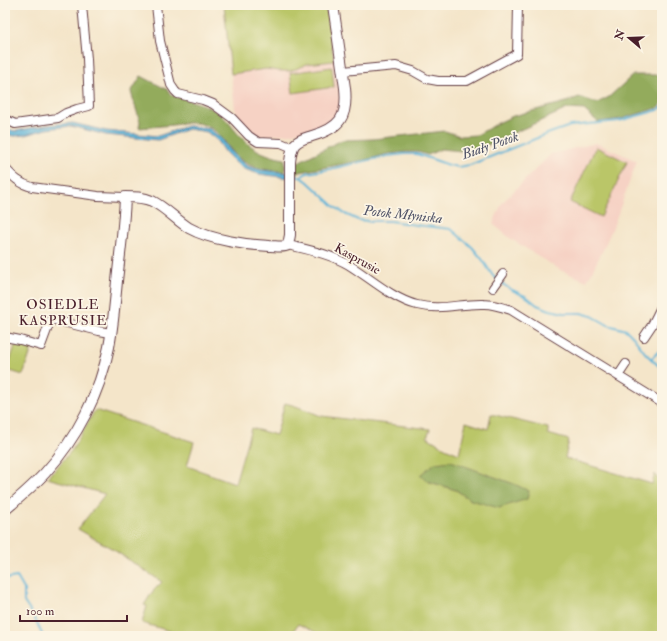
<svg xmlns="http://www.w3.org/2000/svg" width="667" height="641" viewBox="0 0 667 641" font-family="'IM FELL Double Pica',serif">
<rect width="100%" height="100%" fill="#fcf5e5"/>
<filter id="ink" filterUnits="userSpaceOnUse"><feTurbulence type="fractalNoise" baseFrequency=".025" numOctaves="2"/><feDisplacementMap in="SourceGraphic" scale="8" xChannelSelector="R" yChannelSelector="G"/><feConvolveMatrix kernelMatrix="1 2 1 2 8 2 1 2 1" color-interpolation-filters="sRGB"/></filter>
<filter id="wash" filterUnits="userSpaceOnUse"><feTurbulence type="fractalNoise" baseFrequency=".012" numOctaves="4" result="noise"/><feDisplacementMap in="SourceGraphic" scale="16" xChannelSelector="R" yChannelSelector="G"/><feGaussianBlur stdDeviation="0.9" result="paint"/><feColorMatrix in="noise" values="0 0 0 0 0 0 0 0 0 0 0 0 0 0 0 0 0 1.4 0 .05"/><feComposite in="paint" operator="in"/></filter>
<g filter="url(#wash)">
<rect width="100%" height="100%" fill="#f4e5c9"/>
<path fill="#f6d2c4" d="M 334,61 L 339,94 L 339,104 L 337,114 L 334,118 L 330,121 L 317,127 L 289,134 L 258,136 L 251,132 L 242,122 L 235,109 L 231,74 L 266,69 L 279,71 L 301,67 L 307,64 Z
M 596,143 L 637,161 L 613,227 L 602,252 L 587,281 L 562,271 L 511,239 L 493,224 L 502,203 L 551,154 Z"/>
<path fill="#bac667" stroke="#827249" fill-rule="evenodd" d="M 224,5 L 326,5 L 334,61 L 307,64 L 301,67 L 290,71 L 279,71 L 266,69 L 231,74 Z
M 332,67 L 334,87 L 293,93 L 290,73 Z
M 596,147 L 627,162 L 601,217 L 570,202 Z
M 16,343 L 32,348 L 23,375 L 7,370 Z
M 285,403 C 298,406 308,411 321,416 L 430,429 L 427,437 L 445,448 L 459,454 L 466,422 L 488,429 L 491,414 L 548,428 L 548,434 L 569,440 L 565,458 L 652,484 L 655,474 L 662,486 L 662,636 L 324,636 L 298,624 L 290,636 L 187,636 L 142,623 L 147,606 L 144,605 L 153,591 L 162,582 L 111,548 L 78,529 L 105,494 L 47,478 L 52,472 L 54,471 L 72,450 L 81,435 L 95,410 L 194,442 L 187,466 L 235,483 L 251,428 L 276,435 ZM 427,481 L 529,491 L 526,499 L 471,500 L 456,490 Z"/>
<path fill="#93ab5c" stroke="#6e6544" d="M 633,75 L 662,75 L 662,104 L 657,108 L 621,119 L 598,122 L 584,110 L 567,109 L 518,131 L 472,152 L 441,149 L 428,155 L 418,152 L 406,152 L 387,154 L 370,159 L 295,173 L 294,164 L 342,140 L 373,139 L 445,131 L 460,136 L 477,135 L 498,123 L 513,116 L 566,102 L 579,97 L 597,103 L 609,97 Z
M 141,76 L 168,90 L 171,95 C 185,100 205,103 217,112 C 228,119 234,131 243,139 C 253,150 270,157 285,159 L 285,172 C 272,170 257,170 246,163 C 225,152 225,128 197,123 C 189,122 181,124 173,125 C 162,126 151,127 139,128 L 140,122 L 131,92 Z
M 451,461 L 514,484 L 529,491 L 527,499 L 499,508 L 471,500 L 456,490 L 427,481 L 420,475 L 435,463 Z"/>
<path fill="#5bb3d8" stroke="#526982" d="M 73,123 L 106,131 L 158,136 L 188,126 L 210,129 L 222,139 L 230,150 L 238,159 L 247,166 L 261,170 L 290,173 L 290,178 L 259,174 L 244,169 L 235,162 L 226,153 L 218,141 L 207,132 L 202,131 L 188,129 L 158,140 L 106,135 L 71,126 L 46,129 L 25,135 L 15,136 L 5,134 L 5,129 L 16,131 L 46,125 Z"/>
<g fill="none" stroke-linecap="round" stroke-linejoin="round">
<path stroke="#5bb3d8" stroke-width="2" d="M 293,176 L 300,177 L 307,181 L 335,207 L 345,214 L 358,220 L 369,221 L 391,221 L 416,225 L 451,229 L 472,247 L 482,259 L 493,276 L 497,279
M 300,177 L 307,173 L 330,169 L 387,156 L 405,154 L 417,154 L 449,165 L 458,167 L 470,165 L 550,133 L 570,126 L 619,121 L 658,110 L 662,107
M 500,282 L 510,289 L 527,297 L 537,305 L 550,310 L 564,313 L 581,313 L 592,316 L 608,325 L 626,330 L 633,337 L 646,354 L 662,369
M 651,359 L 662,348
M 5,579 L 17,577 L 24,589 L 24,602 L 34,617 L 43,636"/>
</g>
</g>
<g filter="url(#ink)">
<g fill="none" stroke-linecap="round" stroke-linejoin="round">
<defs>
<path id="minor" d="M 156,5 L 160,41 L 171,85 L 175,91 L 178,94 L 203,100 L 213,104 L 232,118 L 249,136 L 258,142 L 281,143 L 293,148
M 343,71 L 396,66 L 413,71 L 427,79 L 438,81 L 467,81 L 517,54 L 518,5
M 5,119 L 15,124 L 58,118 L 66,113 L 77,109 L 89,106 L 87,59 L 82,5
M 5,168 C 13,177 20,184 32,187 L 98,196 L 125,197
M 288,245 C 309,250 330,254 349,265 C 370,278 393,299 417,305 C 440,311 461,303 484,304 C 493,304 502,307 511,310 L 662,403
M 493,288 L 503,274
M 5,337 L 20,340 L 41,346 L 51,319 L 99,331 L 111,333
M 644,337 L 652,325 L 662,305
M 618,376 L 626,364"/>
<path id="tertiary" d="M 5,510 C 19,498 33,486 45,473 C 77,438 100,393 109,347 C 113,326 115,303 117,281 C 120,253 124,225 125,197 C 134,197 143,197 152,201 C 166,208 176,220 189,228 C 211,240 246,245 270,246 C 276,246 283,248 288,245 L 290,235 L 290,162 C 291,155 291,149 295,144 C 300,139 306,138 312,136 C 340,128 348,117 345,88 L 333,5"/>
</defs>
<use href="#minor" stroke="#643d43" stroke-width="10"/>
<use href="#tertiary" stroke="#643d43" stroke-width="12"/>
<use href="#minor" stroke="#fff" stroke-width="8"/>
<use href="#tertiary" stroke="#fff" stroke-width="10"/>
</g>
</g>
<g text-anchor="middle" stroke-width="3.5" stroke-linejoin="round" paint-order="stroke">
<g font-size="13" fill="#4a1f2b" stroke="#fcf5e5">
<text transform="translate(358 258) rotate(29)" y="5">Kasprusie</text>
</g>
<g font-size="14" font-style="italic" fill="#505368" stroke="#fcf5e5">
<text transform="translate(490 145) rotate(-19)" y="5">Biały Potok</text>
<text transform="translate(403 214) rotate(6)" y="5">Potok Młyniska</text>
</g>
<g font-size="14" letter-spacing="1" fill="#4a1f2b" stroke="#fcf5e5">
<text x="63" y="309">OSIEDLE<tspan x="63" dy="16">KASPRUSIE</tspan></text>
</g>
</g>
<rect width="667" height="641" fill="none" stroke="#fcf5e5" stroke-width="20"/>
<g transform="translate(629 38) rotate(289)" stroke="#fcf5e5" stroke-width="3" paint-order="stroke">
<path d="M0-3L7 15L0 10L-7 15Z" fill="#4a1f2b"/>
<text y="-6" font-size="11" font-weight="bold" text-anchor="middle" fill="#4a1f2b">N</text>
</g>
<path d="M20 615v6h107v-6" fill="none" stroke="#4a1f2b" stroke-width="2"/>
<text x="26" y="615" font-size="12" fill="#4a1f2b" stroke="#fcf5e5" stroke-width="3" paint-order="stroke">100 m</text>
</svg>
